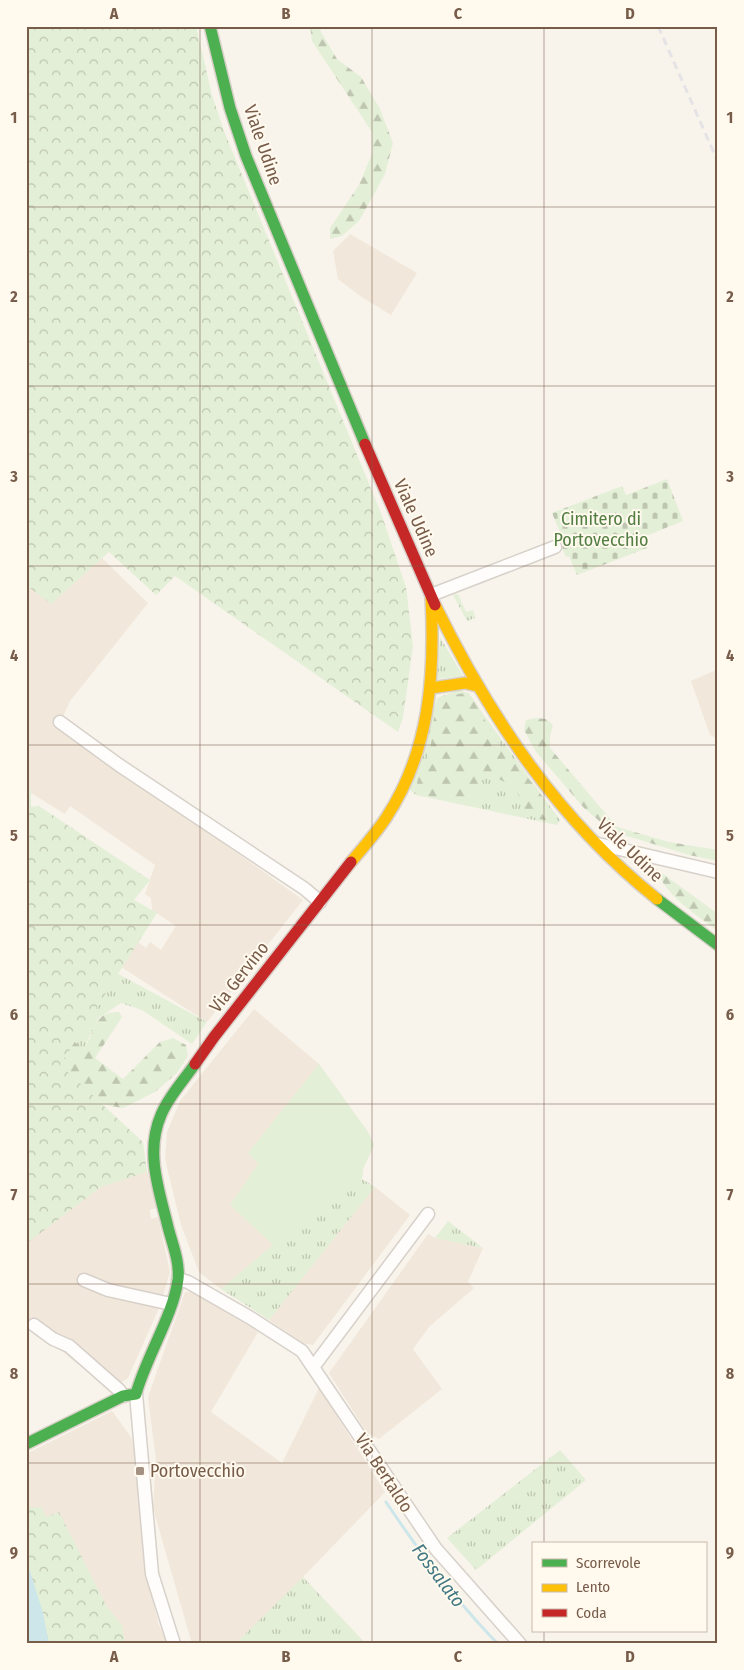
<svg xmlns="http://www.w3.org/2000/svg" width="744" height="1670" viewBox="0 0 744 1670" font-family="'Fira Sans Condensed',sans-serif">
<defs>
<pattern id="grass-tufts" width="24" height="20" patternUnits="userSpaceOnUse" patternTransform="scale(1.25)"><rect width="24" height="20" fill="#e4efd7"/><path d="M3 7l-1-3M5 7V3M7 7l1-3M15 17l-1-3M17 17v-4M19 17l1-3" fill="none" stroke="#bec5b0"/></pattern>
<pattern id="forest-firs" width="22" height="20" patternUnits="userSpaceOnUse" patternTransform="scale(1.25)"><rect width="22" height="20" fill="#e4efd7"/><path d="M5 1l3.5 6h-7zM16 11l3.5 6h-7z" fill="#bec5b0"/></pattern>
<pattern id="cemetery-stones" width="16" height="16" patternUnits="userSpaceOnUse" patternTransform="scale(1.25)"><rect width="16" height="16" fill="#e4efd7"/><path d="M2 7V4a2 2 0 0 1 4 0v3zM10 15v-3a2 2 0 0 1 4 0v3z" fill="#bec5b0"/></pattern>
<pattern id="park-crowns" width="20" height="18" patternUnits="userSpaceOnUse" patternTransform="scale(1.25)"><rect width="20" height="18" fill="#e4efd7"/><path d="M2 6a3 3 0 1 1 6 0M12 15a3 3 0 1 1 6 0" fill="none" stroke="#bec5b0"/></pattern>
</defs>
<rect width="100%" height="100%" fill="#f8f4ec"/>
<path fill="#f1e7da" d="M 350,234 L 417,273 L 391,315 L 360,296 L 338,279 L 333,251 Z
M 98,554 L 148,603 L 70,701 L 59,726 L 303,900 L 207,1022 L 104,956 L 120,928 L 146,948 L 150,942 L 161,950 L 176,926 L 152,910 L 151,898 L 145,894 L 155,865 L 70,806 L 65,814 L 26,790 L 26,574 Z
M 718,669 L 718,739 L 710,735 L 691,681 Z
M 254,1009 L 319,1064 L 368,1132 L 374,1145 L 363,1169 L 362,1179 L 315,1209 L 221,1289 L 199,1272 L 181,1225 L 165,1159 L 167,1132 L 180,1101 Z
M 145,1162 L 156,1208 L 150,1210 L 151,1219 L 158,1217 L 170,1272 L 159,1308 L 128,1378 L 111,1390 L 26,1323 L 26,1242 L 101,1187 Z
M 375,1187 L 410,1215 L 313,1345 L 303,1343 L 269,1320 Z
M 428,1234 L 435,1238 L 483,1248 L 468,1282 L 474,1288 L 429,1327 L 413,1349 L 442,1389 L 379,1439 L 367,1433 L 329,1373 Z
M 185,1292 L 197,1292 L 258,1332 L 211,1412 L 282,1463 L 319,1388 L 385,1492 L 303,1577 L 366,1644 L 192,1644 L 153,1508 L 156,1460 L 148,1397 Z
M 112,1411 L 131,1437 L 136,1453 L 151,1592 L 158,1623 L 168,1644 L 69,1644 L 26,1523 L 26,1454 Z"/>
<path fill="url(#grass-tufts)" d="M 458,594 L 466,612 L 473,610 L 475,618 L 467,621 L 453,595 Z
M 440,637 L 463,676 L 437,679 Z
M 459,690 L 468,693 L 560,820 L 557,825 L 416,795 L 409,789 L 437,698 Z
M 26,924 L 207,1022 L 192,1044 L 142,1010 L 121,1003 L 99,1018 L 83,1050 L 26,1002 Z
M 362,1179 L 375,1187 L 269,1320 L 221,1289 L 315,1209 Z
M 448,1221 L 483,1248 L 435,1238 Z
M 560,1450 L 586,1480 L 476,1570 L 447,1538 Z
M 303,1577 L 366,1644 L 236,1644 L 236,1643 Z"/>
<path fill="url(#forest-firs)" d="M 310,26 L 320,26 L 321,32 L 337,59 L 361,77 L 380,109 L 393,143 L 385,174 L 359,221 L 342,236 L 330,239 L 330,228 L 359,185 L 372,154 L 372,132 L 312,41 Z
M 468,693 C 483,709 484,723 496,740 C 514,766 546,791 555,821 C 528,819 524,814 516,788 L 497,778 L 480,774 L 482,792 L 470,805 L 428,796 L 417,786 C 417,774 425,770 428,759 C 438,726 423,696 468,693 Z
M 535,718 L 546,719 L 553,725 L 550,736 L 550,748 L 617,827 L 669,842 L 718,850 L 718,861 L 689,855 L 611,831 L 584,808 L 536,752 L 524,730 L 526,720 Z
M 26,779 L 31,792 L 31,807 L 26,894 Z
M 655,868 L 718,914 L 718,931 C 694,913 667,897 655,868 Z
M 26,1002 L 83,1049 C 97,1033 91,1012 119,1012 L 122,1017 L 95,1058 L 123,1079 L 160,1042 L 173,1038 L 186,1045 L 188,1056 L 177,1073 L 155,1092 L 123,1108 L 94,1103 L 64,1083 Z"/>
<path fill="url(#cemetery-stones)" d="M 667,479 L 683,521 L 643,537 L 647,548 L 577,575 L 569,556 L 566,557 L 556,534 L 560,532 L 552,513 L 622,486 L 626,495 Z"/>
<path fill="url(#park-crowns)" d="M 26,26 L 196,26 L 212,95 L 224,131 L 381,513 L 406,587 L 413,646 L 403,718 L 398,732 L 175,576 L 156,595 L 109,552 L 51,604 L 26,585 Z
M 39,806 L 150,880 L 134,900 L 157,913 L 60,1065 L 143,1142 L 147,1172 L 101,1187 L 26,1244 L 26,807 Z
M 42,1507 L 46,1517 L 59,1512 L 107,1607 L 122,1625 L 125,1644 L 26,1644 L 26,1508 Z"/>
<path fill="#e4efd7" d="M 319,1064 L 368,1132 L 374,1145 L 363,1169 L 362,1179 L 315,1209 L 273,1245 L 230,1205 L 258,1164 L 248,1153 Z"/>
<path fill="#cde6e9" d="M 26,1558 L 43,1613 L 49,1644 L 26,1644 Z"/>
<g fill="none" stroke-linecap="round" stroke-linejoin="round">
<path stroke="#cde6e9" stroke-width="3" d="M 386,1502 C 420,1553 455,1600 498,1644"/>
<defs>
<path id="street" d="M 431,595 L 555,547
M 60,722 L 119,765 L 305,889 L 320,902
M 598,844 L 718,872
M 178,1279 L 188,1282 L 249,1317 L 302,1351 L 436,1549 L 520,1644
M 84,1280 L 108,1290 L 171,1304
M 34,1325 L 53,1339 L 69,1346 L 119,1390 L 123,1396
M 314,1366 L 428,1214
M 136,1394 L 152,1574 L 174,1644"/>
<path id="fast" d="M 210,26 L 230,108 L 246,156 L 365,444
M 657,899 L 718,945
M 26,1444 L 123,1396 L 136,1394 C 146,1357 174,1314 178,1279 C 180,1262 172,1243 168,1227 C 159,1190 145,1152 161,1115 C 168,1097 184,1080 195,1064"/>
<path id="slow" d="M 435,605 C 490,717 558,820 657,899
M 431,688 L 465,683 L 477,686
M 351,862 C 363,848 376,833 386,818 C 430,751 435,675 431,598"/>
<path id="jam" d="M 365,444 L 435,605
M 195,1064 L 214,1037 L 351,862"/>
</defs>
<use href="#street" stroke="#d7d1ca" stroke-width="15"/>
<use href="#fast" stroke="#d8d0c8" stroke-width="14"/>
<use href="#slow" stroke="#d8d0c8" stroke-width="14"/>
<use href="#jam" stroke="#d8d0c8" stroke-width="14"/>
<use href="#street" stroke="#fefdfc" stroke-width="12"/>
<use href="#fast" stroke="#4caf50" stroke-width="11"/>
<use href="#slow" stroke="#ffc107" stroke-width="11"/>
<use href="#jam" stroke="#c62828" stroke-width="11"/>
<path stroke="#e5e3e5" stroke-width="3" stroke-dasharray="8 5" stroke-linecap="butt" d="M 658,26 L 718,162"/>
</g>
<path fill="none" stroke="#785c4a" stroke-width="1" stroke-opacity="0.55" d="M 200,26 L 200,1644M 372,26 L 372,1644M 544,26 L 544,1544M 26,207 L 718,207M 26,386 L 718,386M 26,566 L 718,566M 26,745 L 718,745M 26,925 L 718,925M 26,1104 L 718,1104M 26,1284 L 718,1284M 26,1463 L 718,1463M 544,1631 L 544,1644"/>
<rect fill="#a59183" stroke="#fff9ee" stroke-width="2" x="135" y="1466" width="10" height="10" rx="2.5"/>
<g text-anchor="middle" stroke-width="4" stroke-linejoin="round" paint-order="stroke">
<g font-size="18" fill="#785c4a" stroke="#fff9ee">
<text transform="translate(263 145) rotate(71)" y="6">Viale Udine</text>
<text transform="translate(416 518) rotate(66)" y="6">Viale Udine</text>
<text transform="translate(630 850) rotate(44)" y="6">Viale Udine</text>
<text transform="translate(239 977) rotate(-52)" y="6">Via Gervino</text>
<text transform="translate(384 1473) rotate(57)" y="6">Via Bertaldo</text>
</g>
<g font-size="18" fill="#537e42" stroke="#fff9ee">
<text x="601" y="525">Cimitero di<tspan x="601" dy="21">Portovecchio</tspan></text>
</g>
<g font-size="18" fill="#785c4a" stroke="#fff9ee" text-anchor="start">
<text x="150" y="1477">Portovecchio</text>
</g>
<g font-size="19" font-style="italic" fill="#407884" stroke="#fff9ee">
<text transform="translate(439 1575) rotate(53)" y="7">Fossalato</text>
</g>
</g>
<rect width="744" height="1670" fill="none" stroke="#fff9ee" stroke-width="55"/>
<rect x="532" y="1542" width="175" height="90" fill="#fff9ee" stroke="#c9baac"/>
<rect x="542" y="1559" width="25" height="8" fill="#4caf50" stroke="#c9baac"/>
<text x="576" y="1568" font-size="15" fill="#785c4a">Scorrevole</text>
<rect x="542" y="1584" width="25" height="8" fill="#ffc107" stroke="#c9baac"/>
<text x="576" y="1592" font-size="15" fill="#785c4a">Lento</text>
<rect x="542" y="1609" width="25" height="8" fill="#c62828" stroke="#c9baac"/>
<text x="576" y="1618" font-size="15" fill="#785c4a">Coda</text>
<rect x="28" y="28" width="688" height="1614" fill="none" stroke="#785c4a" stroke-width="2"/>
<g font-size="16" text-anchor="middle" font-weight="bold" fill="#785c4a">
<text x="114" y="19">A</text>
<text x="286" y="19">B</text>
<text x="458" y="19">C</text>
<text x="630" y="19">D</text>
<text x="14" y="123">1</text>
<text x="730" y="123">1</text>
<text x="14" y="302">2</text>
<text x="730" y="302">2</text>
<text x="14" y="482">3</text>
<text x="730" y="482">3</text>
<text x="14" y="661">4</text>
<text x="730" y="661">4</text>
<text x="14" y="841">5</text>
<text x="730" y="841">5</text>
<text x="14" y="1020">6</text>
<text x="730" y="1020">6</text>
<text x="14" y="1200">7</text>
<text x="730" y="1200">7</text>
<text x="14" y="1379">8</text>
<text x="730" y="1379">8</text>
<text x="14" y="1558">9</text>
<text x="730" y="1558">9</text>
<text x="114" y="1662">A</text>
<text x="286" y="1662">B</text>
<text x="458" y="1662">C</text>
<text x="630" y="1662">D</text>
</g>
</svg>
